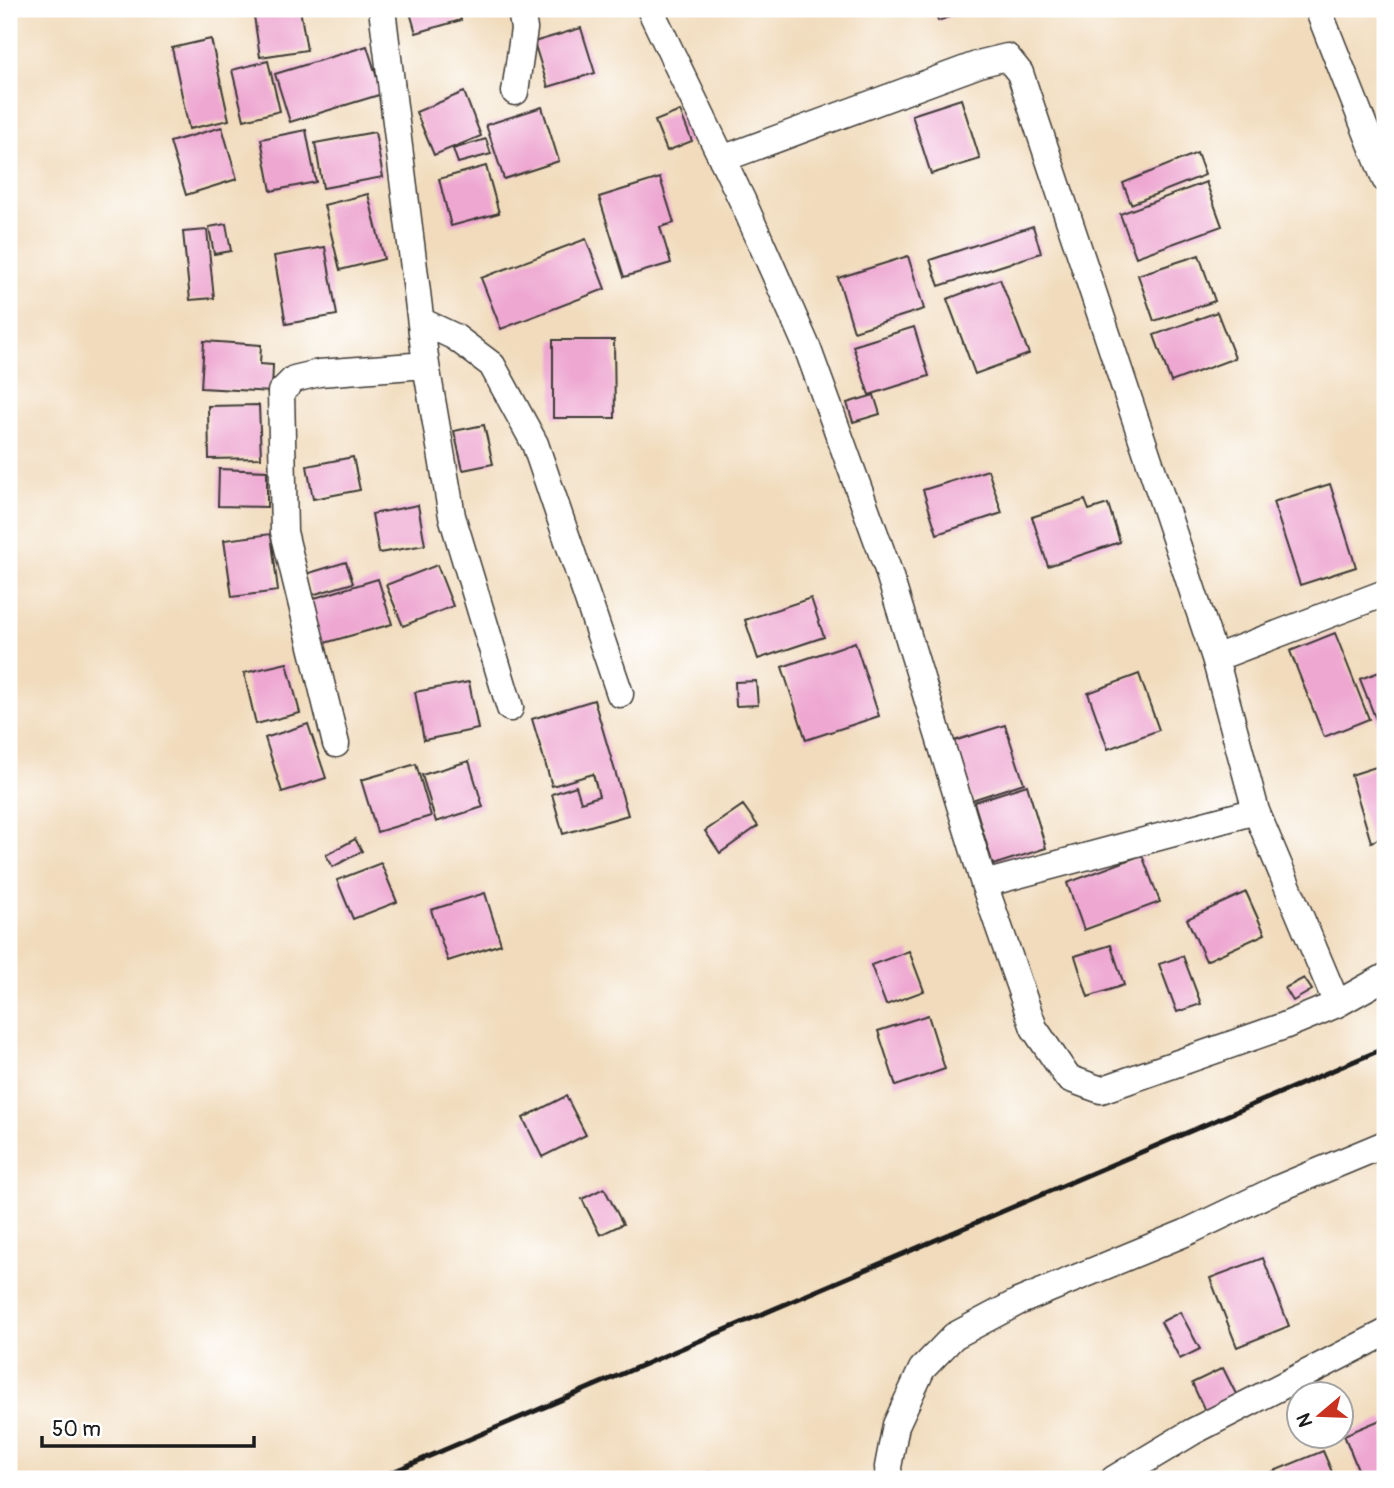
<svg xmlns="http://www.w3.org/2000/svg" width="1394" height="1488" viewBox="0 0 1394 1488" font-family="Pangolin,sans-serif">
<rect width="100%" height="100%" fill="#fff"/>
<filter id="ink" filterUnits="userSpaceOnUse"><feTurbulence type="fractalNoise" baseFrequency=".0143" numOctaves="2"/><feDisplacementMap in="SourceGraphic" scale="14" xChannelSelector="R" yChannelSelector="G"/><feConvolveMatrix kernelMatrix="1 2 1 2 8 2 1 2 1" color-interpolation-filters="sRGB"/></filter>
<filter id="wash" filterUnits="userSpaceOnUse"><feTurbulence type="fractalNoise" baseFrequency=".00686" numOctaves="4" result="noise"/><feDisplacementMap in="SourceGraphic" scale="28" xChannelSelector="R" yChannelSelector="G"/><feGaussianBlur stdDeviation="1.57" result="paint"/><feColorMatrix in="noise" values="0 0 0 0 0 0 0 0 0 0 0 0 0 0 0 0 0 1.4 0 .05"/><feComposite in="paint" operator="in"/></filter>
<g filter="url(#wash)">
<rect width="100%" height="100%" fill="#f1dbbc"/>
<g id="blocks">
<path fill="#eea7d1" d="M 253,9 L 300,9 L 307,50 L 260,57 Z
M 409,9 L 458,9 L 461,20 L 416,33 Z
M 934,9 L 971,9 L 938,21 Z
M 581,28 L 595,73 L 548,87 L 534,42 Z
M 211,39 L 229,120 L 189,129 L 172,48 Z
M 367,46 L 382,94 L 290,122 L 275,74 Z
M 268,61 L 280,111 L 244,120 L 232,70 Z
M 464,92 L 481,136 L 434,155 L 416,112 Z
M 961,99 L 980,159 L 931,174 L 912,115 Z
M 542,107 L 559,161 L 504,179 L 486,125 Z
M 680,111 L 692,141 L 667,151 L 655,121 Z
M 222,127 L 237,179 L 186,195 L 170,142 Z
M 306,130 L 316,182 L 271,191 L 261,139 Z
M 375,132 L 383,177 L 323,188 L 315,143 Z
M 486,139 L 491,154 L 458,163 L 453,149 Z
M 1197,153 L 1205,175 L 1131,204 L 1123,183 Z
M 486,166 L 499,213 L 451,226 L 439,179 Z
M 660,178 L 674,223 L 660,227 L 671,263 L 624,277 L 599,197 Z
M 1206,182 L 1222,226 L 1136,257 L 1120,214 Z
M 368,194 L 384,259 L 340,270 L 324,205 Z
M 226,224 L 231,251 L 214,254 L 209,227 Z
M 1033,226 L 1041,253 L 939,286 L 930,260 Z
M 207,230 L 214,298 L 190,300 L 183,232 Z
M 586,239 L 605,289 L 501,329 L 481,278 Z
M 325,247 L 337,315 L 286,324 L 274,256 Z
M 1199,255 L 1215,301 L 1154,321 L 1138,275 Z
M 908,256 L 924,309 L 854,331 L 838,278 Z
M 1000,279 L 1029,354 L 975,374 L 947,299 Z
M 1217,312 L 1235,358 L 1171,382 L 1154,335 Z
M 914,327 L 929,376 L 869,395 L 853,346 Z
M 553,340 L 614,340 L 615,418 L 553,418 Z
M 204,341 L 261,345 L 260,364 L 273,365 L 272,392 L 201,388 Z
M 874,395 L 880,414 L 853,422 L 847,403 Z
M 259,405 L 261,458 L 209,459 L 208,406 Z
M 484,425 L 493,464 L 463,470 L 454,431 Z
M 353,457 L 360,490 L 313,499 L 307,466 Z
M 219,469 L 267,471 L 267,507 L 218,506 Z
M 988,470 L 1002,513 L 937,534 L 923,490 Z
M 1330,484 L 1356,567 L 1300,585 L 1273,502 Z
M 1085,500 L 1089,510 L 1108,504 L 1120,542 L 1048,566 L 1032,517 Z
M 418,505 L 425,545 L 379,553 L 372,514 Z
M 271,534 L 278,591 L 232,597 L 224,540 Z
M 346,562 L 353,583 L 312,595 L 306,574 Z
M 437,565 L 453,606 L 403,626 L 386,585 Z
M 378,579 L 392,624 L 321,644 L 308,600 Z
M 811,598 L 824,637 L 758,659 L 745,620 Z
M 1335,633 L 1369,719 L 1324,737 L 1290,651 Z
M 855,642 L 879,716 L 806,740 L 782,667 Z
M 287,663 L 300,713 L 256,724 L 244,673 Z
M 1385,670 L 1385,734 L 1382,735 L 1360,679 Z
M 1139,674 L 1159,730 L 1108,749 L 1088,693 Z
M 756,681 L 758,705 L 736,706 L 735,682 Z
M 469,682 L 478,729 L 424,740 L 415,692 Z
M 594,700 L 628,815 L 563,834 L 552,794 L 576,786 L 581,802 L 599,796 L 593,774 L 552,786 L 532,719 Z
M 308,724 L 326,778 L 282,792 L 265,738 Z
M 1005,725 L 1024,783 L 972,800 L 954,741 Z
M 469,761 L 483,807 L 436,822 L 422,775 Z
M 416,764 L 431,816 L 377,832 L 361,780 Z
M 1385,764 L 1385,837 L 1371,842 L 1351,775 Z
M 1027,785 L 1046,848 L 993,865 L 974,802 Z
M 743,805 L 758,826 L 720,853 L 705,831 Z
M 355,839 L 362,851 L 333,867 L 326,855 Z
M 1142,855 L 1160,902 L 1084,930 L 1067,883 Z
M 381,863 L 397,902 L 353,919 L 337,880 Z
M 1246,892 L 1265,934 L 1206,961 L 1187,919 Z
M 485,893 L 501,944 L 448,961 L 431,910 Z
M 1111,945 L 1124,985 L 1088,997 L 1075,956 Z
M 909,951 L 924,991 L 886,1005 L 871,965 Z
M 1183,956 L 1201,1004 L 1177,1012 L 1159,964 Z
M 1304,978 L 1312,990 L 1293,1001 L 1285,988 Z
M 928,1015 L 945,1069 L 896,1086 L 878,1031 Z
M 566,1096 L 586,1135 L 542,1157 L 523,1118 Z
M 604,1188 L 623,1224 L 600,1235 L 582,1199 Z
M 1263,1258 L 1289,1326 L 1237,1347 L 1210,1278 Z
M 1180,1312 L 1200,1349 L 1180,1359 L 1161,1322 Z
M 1223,1368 L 1238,1398 L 1206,1413 L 1192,1383 Z
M 1385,1418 L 1385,1472 L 1362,1479 L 1344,1435 Z
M 1323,1451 L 1335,1479 L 1271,1479 L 1269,1473 Z
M 710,1472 L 712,1479 L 692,1479 Z"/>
</g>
</g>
<g filter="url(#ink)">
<use href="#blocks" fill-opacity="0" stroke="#3c3934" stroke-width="2"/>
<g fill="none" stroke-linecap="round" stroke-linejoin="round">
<defs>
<path id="minor" d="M 382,9 L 426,365 L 452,516 L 510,708
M 650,9 L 743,202 L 807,347 L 887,567 L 984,884 L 1034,1028 L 1068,1078 L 1101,1090 L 1284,1026 L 1337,1004 L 1385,977
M 1318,9 L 1385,179
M 515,92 L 524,29 L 521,9
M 722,159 L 982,63 L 1007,57 L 1020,73 L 1215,658 L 1256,811 L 1337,1004
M 421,321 L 455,337 L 492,365 L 535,444 L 620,694
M 1215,658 L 1385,593
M 336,744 L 284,532 L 281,392 L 294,379 L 319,373 L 426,365
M 984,884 L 1256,811
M 889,1479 L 888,1467 L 896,1425 L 922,1369 L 954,1336 L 1018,1302 L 1185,1233 L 1277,1189 L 1385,1144
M 1114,1479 L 1192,1432 L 1385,1333"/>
</defs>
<use href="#minor" stroke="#3c3934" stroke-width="29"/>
<use href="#minor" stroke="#fff" stroke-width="26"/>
<path stroke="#1c1c1c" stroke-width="5" d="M 376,1479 L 1385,1048"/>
</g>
</g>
<rect width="1394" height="1488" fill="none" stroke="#fff" stroke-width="35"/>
<g transform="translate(1320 1415) rotate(251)"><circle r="33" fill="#ffffff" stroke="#a4a4a4" stroke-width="2"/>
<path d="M0-5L12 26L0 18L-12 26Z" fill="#c8321e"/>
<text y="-10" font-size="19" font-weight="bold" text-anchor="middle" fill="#1c1c1c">N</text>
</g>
<path d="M42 1436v10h212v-10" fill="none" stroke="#1c1c1c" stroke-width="3.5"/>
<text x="52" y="1436" font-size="21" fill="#1c1c1c" stroke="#ffffff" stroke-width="5" paint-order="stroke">50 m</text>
</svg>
